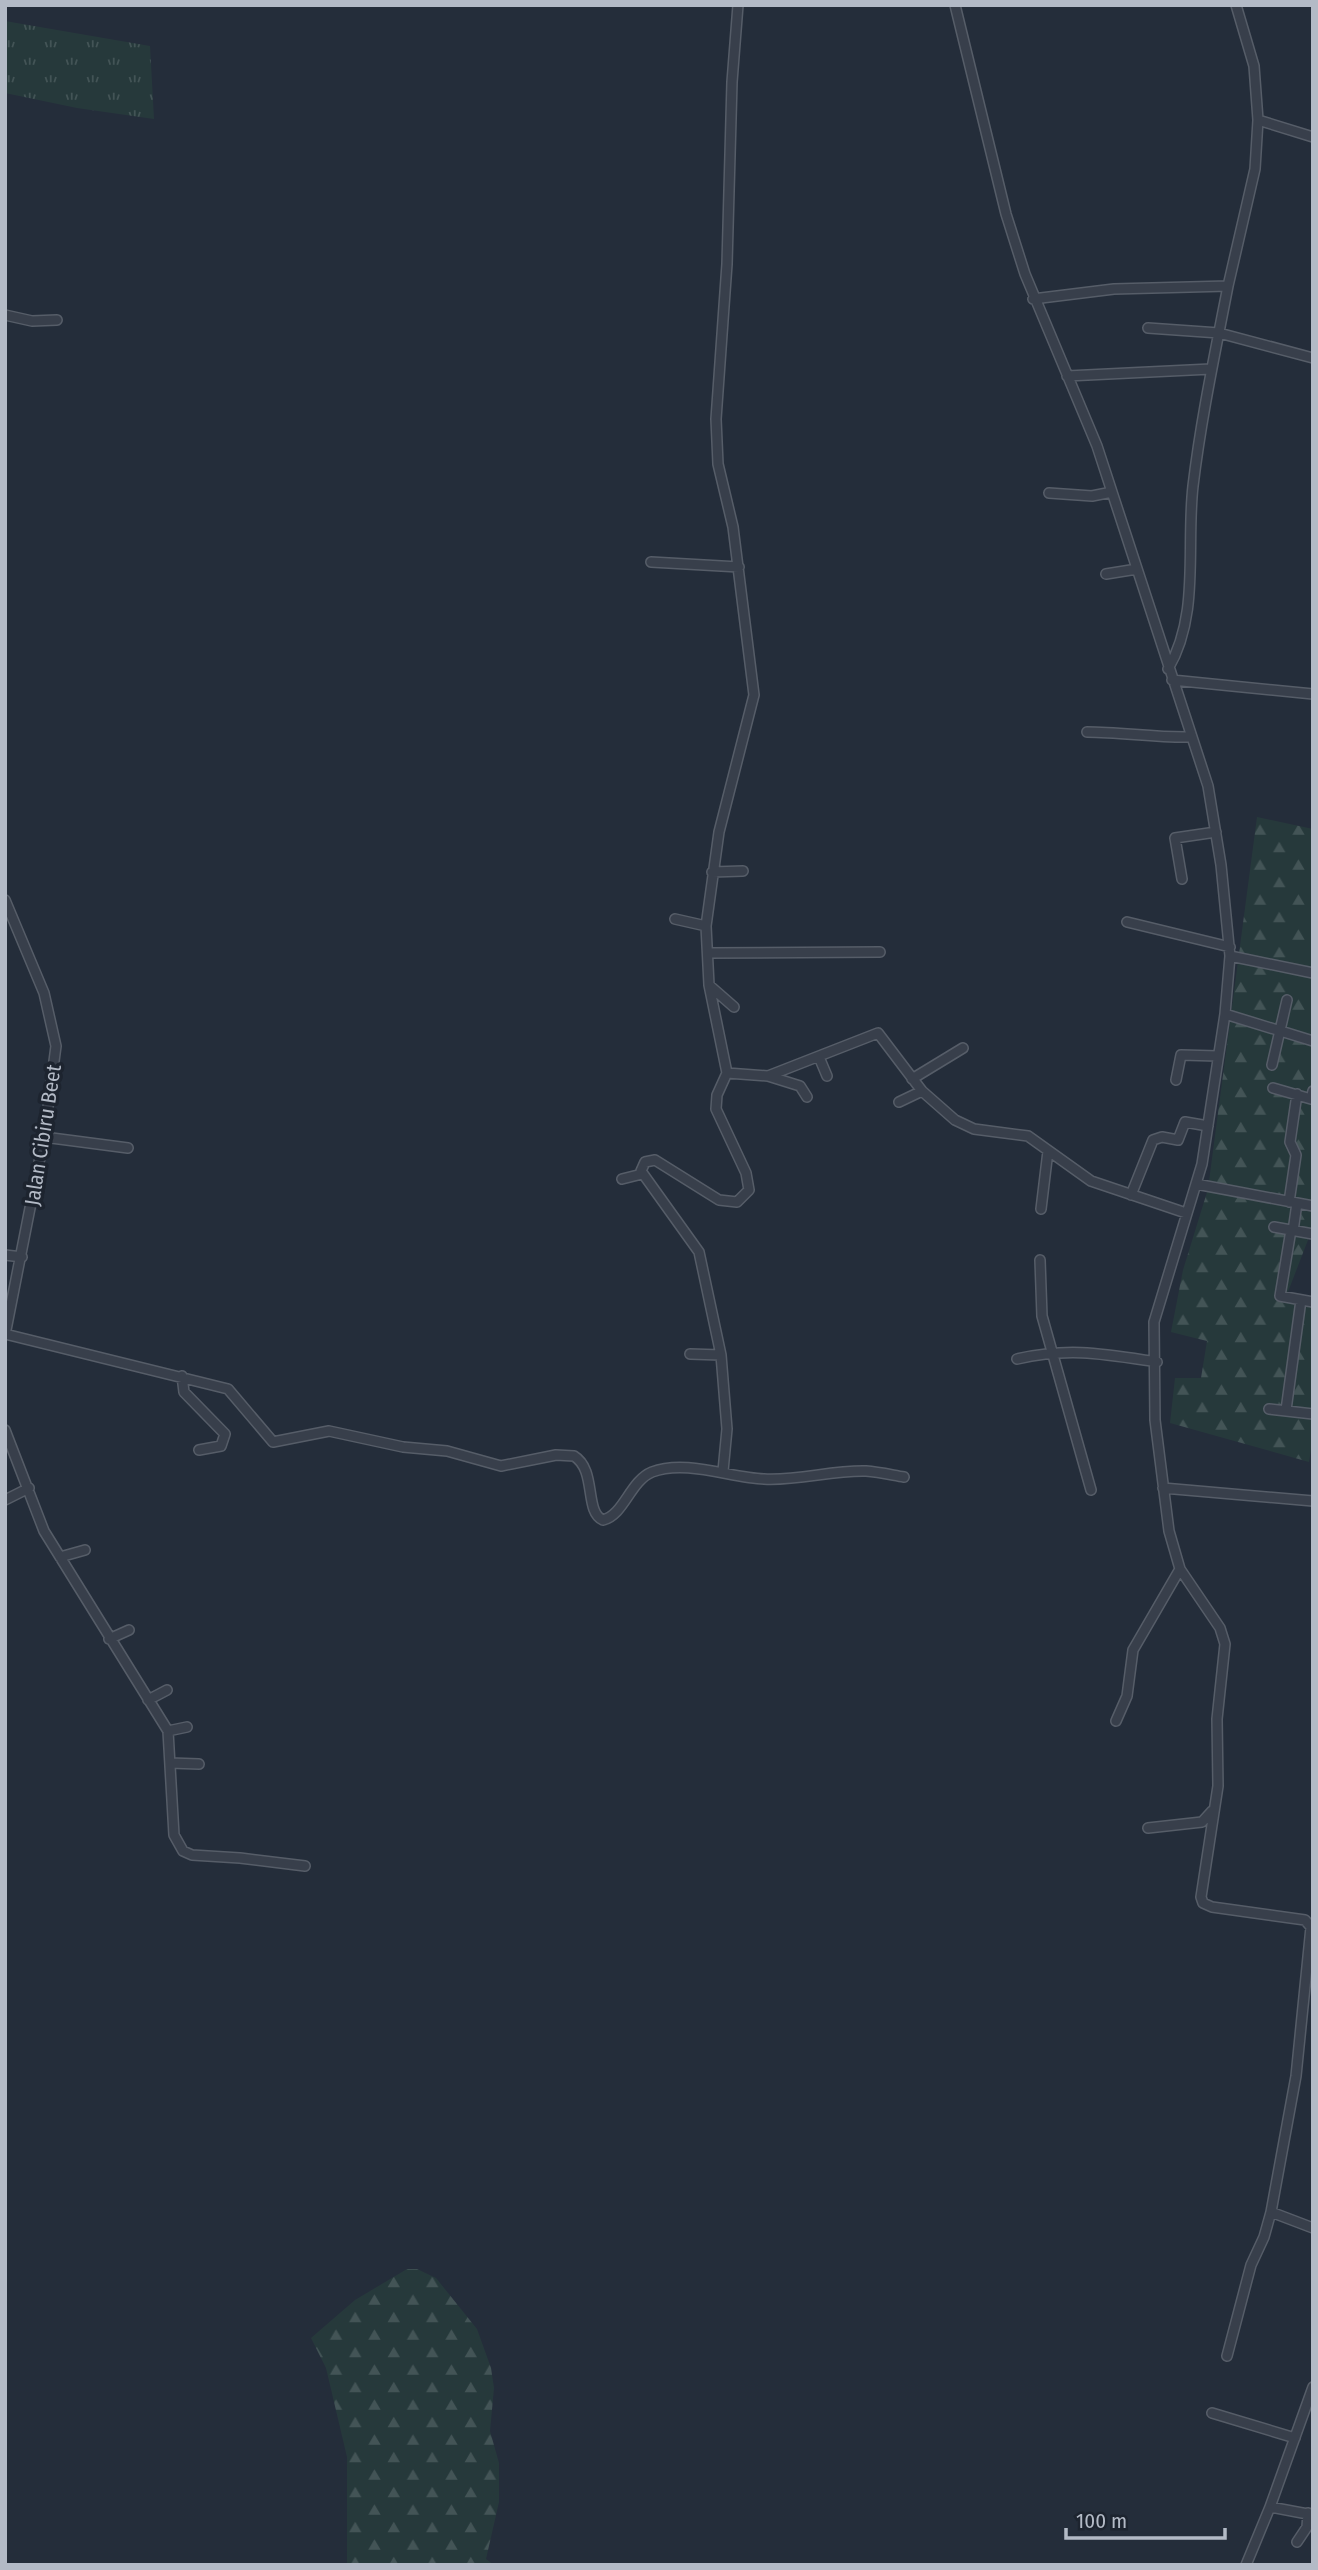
<svg xmlns="http://www.w3.org/2000/svg" width="1318" height="2570" viewBox="0 0 1318 2570" font-family="'Fira Sans Condensed',sans-serif">
<defs>
<pattern id="grass-tufts" width="24" height="20" patternUnits="userSpaceOnUse" patternTransform="scale(1.75)"><rect width="24" height="20" fill="#26393b"/><path d="M3 7l-1-3M5 7V3M7 7l1-3M15 17l-1-3M17 17v-4M19 17l1-3" fill="none" stroke="#435456"/></pattern>
<pattern id="forest-firs" width="22" height="20" patternUnits="userSpaceOnUse" patternTransform="scale(1.75)"><rect width="22" height="20" fill="#26393b"/><path d="M5 1l3.5 6h-7zM16 11l3.5 6h-7z" fill="#435456"/></pattern>
</defs>
<rect width="100%" height="100%" fill="#242d3a"/>
<path fill="url(#grass-tufts)" d="M 5,21 L 150,46 L 154,119 L 77,108 L 5,93 Z"/>
<path fill="url(#forest-firs)" d="M 1257,817 L 1313,829 L 1313,1227 L 1286,1297 L 1313,1305 L 1313,1437 L 1309,1462 L 1170,1423 L 1175,1378 L 1201,1378 L 1207,1341 L 1171,1332 L 1183,1270 L 1208,1189 Z
M 407,2269 L 417,2269 L 436,2278 L 477,2329 L 491,2368 L 494,2388 L 490,2431 L 499,2463 L 499,2502 L 486,2559 L 494,2565 L 347,2565 L 347,2457 L 326,2368 L 311,2338 L 355,2300 Z"/>
<g fill="none" stroke-linecap="round" stroke-linejoin="round">
<defs>
<path id="street" d="M 955,5 L 1006,214 L 1025,274 L 1097,446 L 1208,786 L 1221,865 L 1230,956 L 1225,1014 L 1202,1164 L 1154,1322 L 1155,1420 L 1169,1531 L 1180,1569 L 1220,1628 L 1225,1644 L 1217,1719 L 1218,1786 L 1201,1897 L 1203,1903 L 1212,1907 L 1305,1920 L 1311,1927 L 1296,2076 L 1271,2212 L 1313,2228
M 1236,5 L 1254,66 L 1258,120
M 1033,299 L 1114,289 L 1228,286 L 1255,169 L 1258,120 L 1313,137
M 5,315 L 32,321 L 57,320
M 1148,328 L 1219,333 L 1313,358
M 1067,376 L 1211,369
M 1049,493 L 1092,496 L 1112,492
M 651,562 L 739,567
M 1106,574 L 1137,569
M 1168,669 C 1200,615 1186,547 1193,486 C 1201,419 1215,353 1228,286
M 1172,680 L 1313,694
M 1087,732 C 1122,732 1156,738 1192,737
M 712,872 L 743,871
M 1182,879 L 1175,838 L 1216,832
M 5,900 L 44,993 L 56,1046 L 44,1137 L 5,1335
M 675,919 L 706,926
M 1127,922 L 1230,947
M 708,953 L 880,952
M 1230,956 L 1313,973
M 710,986 L 734,1007
M 1225,1014 L 1313,1041
M 819,1057 L 827,1076
M 1272,1065 L 1287,1000
M 727,1073 L 768,1076 L 878,1033 L 922,1091 L 955,1120 L 974,1129 L 1028,1136 L 1091,1181 L 1186,1213
M 768,1076 L 800,1086 L 807,1097
M 912,1079 L 963,1048
M 1176,1080 L 1181,1055 L 1218,1056
M 1273,1088 L 1311,1099 L 1313,1091
M 899,1102 L 922,1091
M 44,1137 L 128,1148
M 622,1179 L 642,1174
M 1196,1184 L 1313,1206
M 1131,1195 L 1153,1140 L 1162,1137 L 1178,1140 L 1185,1122 L 1208,1126
M 1289,1202 L 1296,1155 L 1290,1142 L 1297,1094
M 1041,1209 L 1048,1151
M 1274,1227 L 1313,1234
M 1291,1230 L 1280,1296 L 1313,1302
M 1293,1231 L 1297,1203
M 5,1255 L 22,1257
M 1040,1260 L 1042,1316 L 1091,1490
M 5,1334 L 228,1389 L 273,1442 L 329,1431 L 403,1447 L 447,1451 L 501,1466 L 556,1455 L 574,1456 C 597,1470 584,1512 603,1520 C 624,1515 630,1481 652,1472 C 686,1459 731,1478 764,1479 C 798,1481 832,1470 866,1471 C 879,1472 892,1475 904,1477
M 690,1354 L 721,1355
M 1017,1359 C 1070,1347 1104,1354 1157,1362
M 182,1376 L 184,1392 L 225,1434 L 221,1446 L 199,1450
M 1269,1409 L 1313,1414
M 1286,1410 L 1301,1300
M 5,1430 L 44,1531 L 168,1731 L 174,1835 L 183,1851 L 192,1855 L 240,1858 L 305,1866
M 723,1471 L 727,1429 L 721,1355 L 699,1252 L 641,1171 L 645,1162 L 655,1160 L 719,1200 L 737,1202 L 749,1190 L 746,1173 L 716,1109 L 717,1095 L 727,1073 L 709,985 L 706,926 L 719,832 L 754,695 L 733,527 L 718,464 L 716,419 L 727,264 L 732,82 L 738,5
M 1163,1488 L 1313,1501
M 5,1500 L 29,1488
M 60,1557 L 85,1550
M 109,1639 L 129,1630
M 148,1700 L 167,1690
M 1116,1721 L 1127,1696 L 1133,1650 L 1180,1569
M 168,1731 L 187,1727
M 170,1763 L 199,1764
M 1148,1828 L 1202,1822 L 1212,1811
M 1227,2356 L 1251,2265 L 1264,2237 L 1271,2212
M 1212,2413 L 1295,2438
M 1270,2507 L 1313,2515
M 1297,2542 L 1307,2527 L 1308,2513
M 1246,2565 L 1270,2507 L 1313,2387"/>
</defs>
<use href="#street" stroke="#565d68" stroke-width="12"/>
<use href="#street" stroke="#383f4b" stroke-width="9"/>
</g>
<g text-anchor="middle" stroke-width="7" stroke-linejoin="round" paint-order="stroke">
<g font-size="21" fill="#b3bac6" stroke="#1d242f">
<text transform="translate(43 1135) rotate(-81)" y="7">Jalan Cibiru Beet</text>
</g>
</g>
<rect width="1318" height="2570" fill="none" stroke="#b3bac6" stroke-width="14"/>
<path d="M1066 2528v10h159v-10" fill="none" stroke="#b3bac6" stroke-width="3.5"/>
<text x="1076" y="2528" font-size="21" fill="#b3bac6" stroke="#1d242f" stroke-width="5" paint-order="stroke">100 m</text>
</svg>
